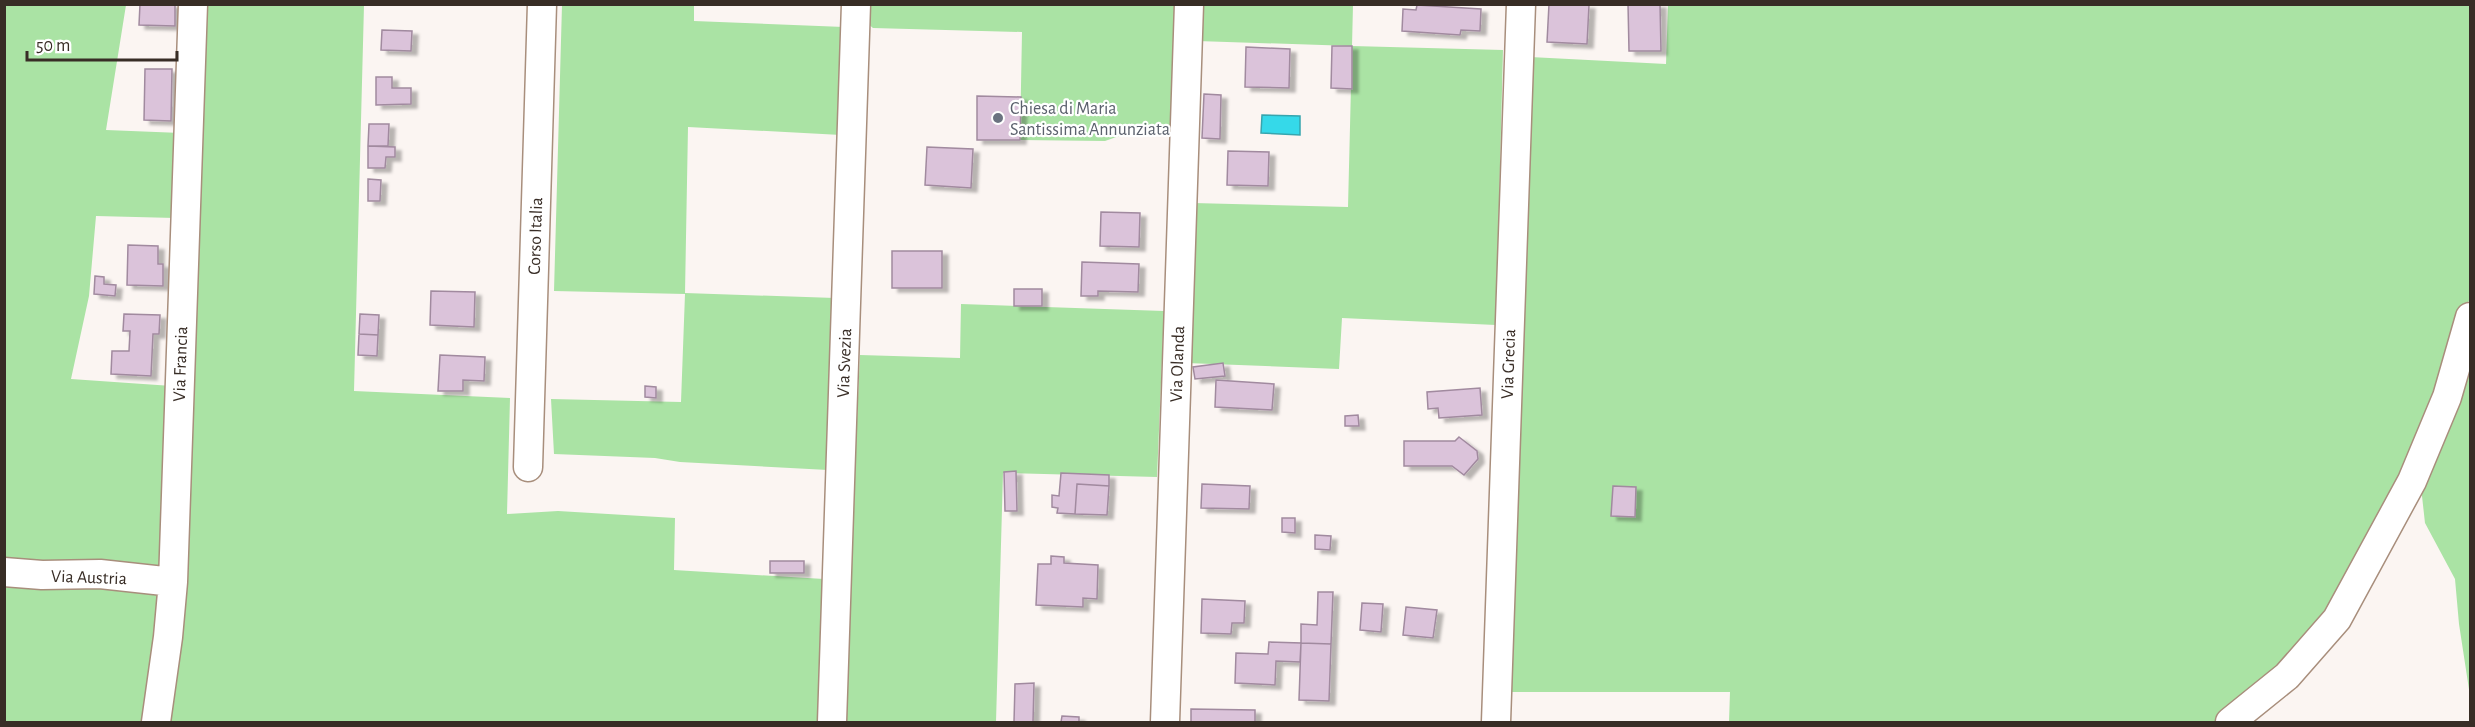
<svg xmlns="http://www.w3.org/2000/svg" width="2475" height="727" viewBox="0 0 2475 727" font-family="'Alegreya Sans',sans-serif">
<defs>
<filter id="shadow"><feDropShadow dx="6" dy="4" stdDeviation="1.5" flood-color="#0004"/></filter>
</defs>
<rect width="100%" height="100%" fill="#fbf5f2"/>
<path fill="#aae3a4" d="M 4,5 L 126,5 L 106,130 L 181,133 L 175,218 L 96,216 L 89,296 L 71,379 L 172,386 L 166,568 L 5,567 Z
M 202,5 L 364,5 L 354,391 L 510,398 L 507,514 L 558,511 L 675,518 L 674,570 L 824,579 L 818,722 L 163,722 Z
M 562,5 L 694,5 L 694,21 L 844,27 L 841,135 L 688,127 L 685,293 L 835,298 L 828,470 L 680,462 L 655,458 L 554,454 L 551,399 L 681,402 L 685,294 L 554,291 Z
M 868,5 L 1177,5 L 1174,134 L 1125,134 L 1105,141 L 1020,140 L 1022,32 L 873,28 L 867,23 Z
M 1198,5 L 1353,5 L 1352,46 L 1503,50 L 1496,325 L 1342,318 L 1339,369 L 1186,363 L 1193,203 L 1348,207 L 1352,46 L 1197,41 Z
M 1668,5 L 2470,5 L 2470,299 L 2460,315 L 2438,393 L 2398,488 L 2331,607 L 2282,669 L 2214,722 L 1729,722 L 1730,692 L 1509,692 L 1530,57 L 1666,64 Z
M 961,304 L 1164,311 L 1157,477 L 1003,473 L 996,722 L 843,722 L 860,355 L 960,358 Z
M 2470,358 L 2470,696 L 2459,624 L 2455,579 L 2425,523 L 2421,487 Z
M 4,578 L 159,588 L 149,722 L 5,722 Z"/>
<path fill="#35d9e9" stroke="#36a5ae" stroke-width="1.5" d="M 1262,115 L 1300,116 L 1300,135 L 1261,133 Z"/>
<path fill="#dbc3da" stroke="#a18a9f" stroke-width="1.5" filter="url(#shadow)" d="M 140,4 L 175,4 L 175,26 L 139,25 Z
M 1549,4 L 1589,5 L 1587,44 L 1547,42 Z
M 1628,4 L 1660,4 L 1661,51 L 1629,51 Z
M 1417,5 L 1481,9 L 1480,31 L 1461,30 L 1460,35 L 1402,31 L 1403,9 L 1416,10 Z
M 382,30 L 412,31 L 411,51 L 381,50 Z
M 1332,46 L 1352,46 L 1352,89 L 1331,88 Z
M 1246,47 L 1290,49 L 1289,88 L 1245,87 Z
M 145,69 L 172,69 L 171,121 L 144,120 Z
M 376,77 L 392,77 L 392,88 L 411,88 L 411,104 L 376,105 Z
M 1204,94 L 1221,95 L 1220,139 L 1202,138 Z
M 977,96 L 1021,97 L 1020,140 L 977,140 Z
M 369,124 L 389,124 L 388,146 L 368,146 Z
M 368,146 L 395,147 L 395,157 L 386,157 L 385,168 L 368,168 Z
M 927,147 L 973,149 L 971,188 L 925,185 Z
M 1228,151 L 1269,152 L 1268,186 L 1227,185 Z
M 368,179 L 381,180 L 380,201 L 368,201 Z
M 1101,212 L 1140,213 L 1139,247 L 1100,246 Z
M 128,245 L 158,246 L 158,264 L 163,264 L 163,286 L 127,285 Z
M 892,251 L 942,251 L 942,288 L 892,288 Z
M 1082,262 L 1139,264 L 1138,292 L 1098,291 L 1098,296 L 1081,296 Z
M 95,276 L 104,277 L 104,284 L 116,285 L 115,296 L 94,294 Z
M 1014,289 L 1042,289 L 1042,306 L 1014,306 Z
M 431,291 L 475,292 L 474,327 L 430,325 Z
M 124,314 L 160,315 L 159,334 L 153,334 L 151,376 L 111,374 L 112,351 L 129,351 L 130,331 L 123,331 Z
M 360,314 L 379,315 L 378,335 L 359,334 Z
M 359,334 L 378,335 L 377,356 L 358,355 Z
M 440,355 L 485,357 L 484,381 L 463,380 L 463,391 L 438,391 Z
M 1223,363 L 1225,376 L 1195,379 L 1193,367 Z
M 1216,380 L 1274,384 L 1272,410 L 1215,407 Z
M 645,386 L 656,387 L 656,398 L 645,397 Z
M 1480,388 L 1482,415 L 1439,418 L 1438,408 L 1428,409 L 1427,392 Z
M 1358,415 L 1359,426 L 1345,426 L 1345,416 Z
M 1459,437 L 1477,451 L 1478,459 L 1464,475 L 1452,466 L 1404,466 L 1404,441 L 1455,441 Z
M 1016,471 L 1017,511 L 1005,511 L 1004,472 Z
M 1061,473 L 1109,475 L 1109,486 L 1077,484 L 1075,514 L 1057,513 L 1058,508 L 1052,507 L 1052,495 L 1059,496 Z
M 1077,484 L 1109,486 L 1107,515 L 1075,514 Z
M 1202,484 L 1250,486 L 1249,509 L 1201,508 Z
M 1613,486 L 1636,487 L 1635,517 L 1611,516 Z
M 1282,518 L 1295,518 L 1295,533 L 1282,532 Z
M 1315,535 L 1331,536 L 1330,550 L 1315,549 Z
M 1051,556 L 1064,557 L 1064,563 L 1098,565 L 1097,599 L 1083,598 L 1083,607 L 1036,605 L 1038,564 L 1051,564 Z
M 770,561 L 804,561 L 804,573 L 770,573 Z
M 1318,592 L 1333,592 L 1331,644 L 1301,643 L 1301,624 L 1317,625 Z
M 1202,599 L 1245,601 L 1244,623 L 1232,623 L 1231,634 L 1201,633 Z
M 1362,603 L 1383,604 L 1381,632 L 1360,630 Z
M 1406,607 L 1437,610 L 1433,638 L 1403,635 Z
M 1269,642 L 1301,643 L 1300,662 L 1276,661 L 1275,685 L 1235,683 L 1236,653 L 1268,654 Z
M 1301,643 L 1331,644 L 1329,701 L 1299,700 Z
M 1034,683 L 1033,722 L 1014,722 L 1015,684 Z
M 1191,709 L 1255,710 L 1255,722 L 1191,722 Z
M 1062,716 L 1079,717 L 1079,722 L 1061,722 Z"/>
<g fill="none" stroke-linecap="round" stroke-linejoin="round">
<defs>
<path id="minor" d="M 528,467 L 542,4
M 4,572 L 42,575 L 100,574 L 173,582
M 156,722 L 168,637 L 173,582 L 193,4
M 832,722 L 856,4
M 1165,722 L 1189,4
M 1496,722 L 1521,4
M 2230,722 L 2287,676 L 2337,619 L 2412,481 L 2447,397 L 2470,317"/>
</defs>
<use href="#minor" stroke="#a88e7c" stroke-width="31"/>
<use href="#minor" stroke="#fff" stroke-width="28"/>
</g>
<circle fill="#6b7280" stroke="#fff" stroke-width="2" cx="998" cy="118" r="6"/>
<g text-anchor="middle" stroke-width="4.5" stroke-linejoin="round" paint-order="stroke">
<g font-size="18" fill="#5b616d" stroke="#fff" text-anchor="start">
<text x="1010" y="114">Chiesa di Maria<tspan x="1010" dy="21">Santissima Annunziata</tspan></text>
</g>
<g font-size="18" fill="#382d26" stroke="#fff">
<text transform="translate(535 236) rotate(-88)" y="6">Corso Italia</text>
<text transform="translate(844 363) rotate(-88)" y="6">Via Svezia</text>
<text transform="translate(180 364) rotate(-88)" y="6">Via Francia</text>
<text transform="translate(1177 364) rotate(-88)" y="6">Via Olanda</text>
<text transform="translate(1508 364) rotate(-88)" y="6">Via Grecia</text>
<text transform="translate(89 577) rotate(2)" y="6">Via Austria</text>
</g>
</g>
<rect width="2475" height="727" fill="none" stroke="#382d26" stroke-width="12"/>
<path d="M27 51v9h150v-9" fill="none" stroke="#382d26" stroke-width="3"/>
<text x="36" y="51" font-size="18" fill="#382d26" stroke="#ffffff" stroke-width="4.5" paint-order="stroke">50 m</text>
</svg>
